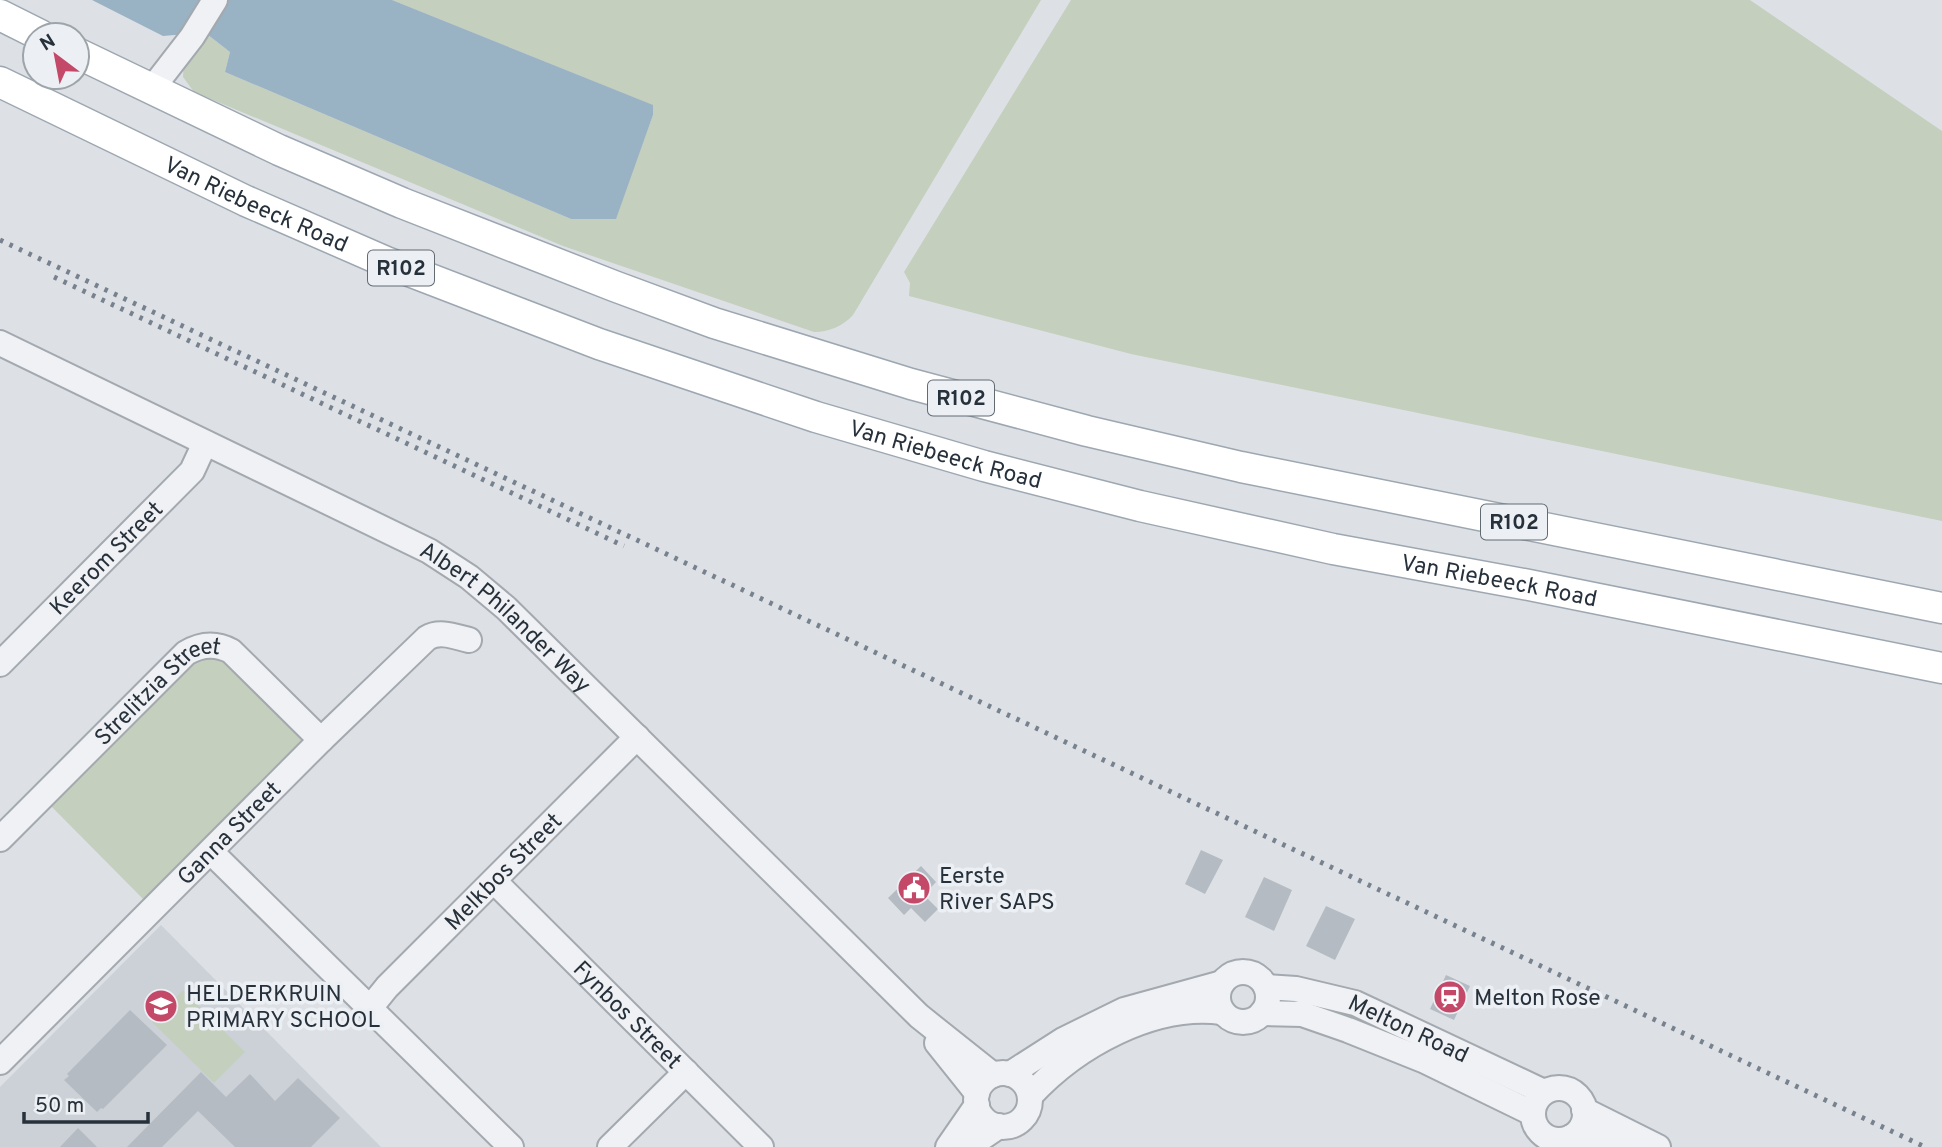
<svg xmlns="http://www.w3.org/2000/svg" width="1942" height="1147" viewBox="0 0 1942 1147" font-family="Overpass,sans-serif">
<rect width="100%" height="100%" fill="#dde1e6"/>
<path fill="#cbd1d7" d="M 161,925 L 381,1147 L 0,1147 L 0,1087 Z"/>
<path fill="#c4cfbe" d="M 392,0 L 1041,0 L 853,315 C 843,326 829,332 814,332 L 563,246 L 194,92 L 183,77 L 184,61 L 203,31 L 230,52 L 225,72 L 571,219 L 615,219 L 653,115 L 652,105 Z
M 1071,0 L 1750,0 L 1942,131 L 1942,521 L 1131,354 L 909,296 L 910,283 L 904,272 Z
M 218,652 L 301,733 L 301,746 L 149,905 L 47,802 L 190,657 Z
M 183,990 L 245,1052 L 214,1083 L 152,1022 Z"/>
<path fill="#99b2c4" d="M 92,0 L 206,0 L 186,34 L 163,36 Z
M 222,0 L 392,0 L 653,105 L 653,115 L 616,219 L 571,219 L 225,72 L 230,52 L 203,31 Z"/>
<path fill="#b4bbc2" d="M 1201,850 L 1223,860 L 1205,894 L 1185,884 Z
M 921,866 L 936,882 L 924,895 L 938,909 L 925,922 L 911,908 L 904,915 L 888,898 Z
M 1264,877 L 1292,890 L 1274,931 L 1245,917 Z
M 1326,906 L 1355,919 L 1335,960 L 1306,946 Z
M 1446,975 L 1470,986 L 1454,1020 L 1430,1009 Z
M 130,1010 L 167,1045 L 103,1109 L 101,1108 L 97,1112 L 64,1080 L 69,1076 L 67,1074 Z
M 201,1072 L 226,1097 L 250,1074 L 275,1101 L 298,1078 L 340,1118 L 311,1147 L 235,1147 L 198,1111 L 162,1147 L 127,1147 Z
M 78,1128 L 97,1147 L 60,1147 Z"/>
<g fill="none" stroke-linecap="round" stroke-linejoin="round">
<defs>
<g id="minor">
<path d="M 151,90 L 192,37 L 215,0"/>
<path id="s1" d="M 0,343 L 429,551 L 469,577 L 506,608 L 919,1016 L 993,1075"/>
<path id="s2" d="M 0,664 L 192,471 L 205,443"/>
<path id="s3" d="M 0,839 L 186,653 C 201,644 216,643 231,651 L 321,740"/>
<path d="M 211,852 L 511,1147"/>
<path id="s4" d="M 494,881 L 761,1147"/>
<circle cx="1243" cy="997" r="25"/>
<path id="s5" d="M 1266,987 L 1296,989 L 1355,1003 L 1544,1092"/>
<path id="s6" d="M 370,1008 L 387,987 L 637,737"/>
<path d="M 1262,1013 L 1302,1014 L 1348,1030 L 1423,1060 L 1532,1113"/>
<path d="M 937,1043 L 977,1093"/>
<path id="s7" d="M 0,1062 L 321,740 L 427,638 C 440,630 456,637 469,640"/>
<circle cx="1003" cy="1100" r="27"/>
<path d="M 1010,1074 L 1063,1040 L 1124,1010 L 1222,983"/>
<circle cx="1559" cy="1114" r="26"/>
<path d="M 1030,1096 C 1076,1046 1153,1003 1222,1012"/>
<path d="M 1584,1110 L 1658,1147"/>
<path d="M 1571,1137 L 1592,1137 L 1638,1147"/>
<path d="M 610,1147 L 686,1072"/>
<path d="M 948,1147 L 977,1105"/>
<path d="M 968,1147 L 999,1126"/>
</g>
<g id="major">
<path d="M 0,15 L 40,35"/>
<path d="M 77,53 L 279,150 L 402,203 L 614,286 L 714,323 L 911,384 L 1087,431 L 1241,467 L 1942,608"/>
<path id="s8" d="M 0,82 L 246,201 L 386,262 L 599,344 L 816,417 L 984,466 L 1140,506 L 1333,549 L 1529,585 L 1942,668"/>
</g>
</defs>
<use href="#minor" stroke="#a3a9af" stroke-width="28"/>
<use href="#major" stroke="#9da7b1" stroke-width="33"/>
<use href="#minor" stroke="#eff1f4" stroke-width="24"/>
<use href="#major" stroke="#fff" stroke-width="30"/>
<path stroke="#77828e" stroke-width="5" stroke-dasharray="3.5 7" stroke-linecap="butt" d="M 0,240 L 1925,1147
M 54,277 L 624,546"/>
</g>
<defs>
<symbol id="civic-disc" viewBox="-11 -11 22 22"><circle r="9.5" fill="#c44868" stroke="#ecf0f4"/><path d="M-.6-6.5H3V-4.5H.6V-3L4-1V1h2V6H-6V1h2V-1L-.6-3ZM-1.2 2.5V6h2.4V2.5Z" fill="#fff"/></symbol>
<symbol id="station-disc" viewBox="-11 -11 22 22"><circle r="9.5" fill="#c44868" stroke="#ecf0f4"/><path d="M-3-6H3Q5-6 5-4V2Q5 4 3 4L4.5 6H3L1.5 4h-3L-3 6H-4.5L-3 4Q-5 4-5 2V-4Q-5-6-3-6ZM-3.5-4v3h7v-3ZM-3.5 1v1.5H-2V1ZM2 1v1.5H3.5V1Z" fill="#fff"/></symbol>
<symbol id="school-disc" viewBox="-11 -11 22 22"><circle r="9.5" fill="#c44868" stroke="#ecf0f4"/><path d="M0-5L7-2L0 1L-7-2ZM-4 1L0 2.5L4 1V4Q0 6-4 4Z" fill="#fff"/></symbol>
</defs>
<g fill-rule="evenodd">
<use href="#civic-disc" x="895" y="869" width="38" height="38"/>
<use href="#station-disc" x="1431" y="978" width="38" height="38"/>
<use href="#school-disc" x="142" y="987" width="38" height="38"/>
</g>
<g text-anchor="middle" stroke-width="7" stroke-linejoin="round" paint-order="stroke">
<g fill="#ecf0f4" stroke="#626a72" stroke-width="2">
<rect x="368" y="250.5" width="66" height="35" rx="5"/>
<rect x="928" y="380.5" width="66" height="35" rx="5"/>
<rect x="1481" y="504.5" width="66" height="35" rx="5"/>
</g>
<g font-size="21" font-weight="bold" fill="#27313b">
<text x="401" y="275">R102</text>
<text x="961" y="405">R102</text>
<text x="1514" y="529">R102</text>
</g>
<g font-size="23" fill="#27313b" stroke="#ecf0f4">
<text dy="8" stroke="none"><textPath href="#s8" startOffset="284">Van Riebeeck Road</textPath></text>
<text dy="8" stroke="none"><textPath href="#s8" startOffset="1018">Van Riebeeck Road</textPath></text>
<text dy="8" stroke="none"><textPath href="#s2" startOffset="150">Keerom Street</textPath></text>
<text dy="8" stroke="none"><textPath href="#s8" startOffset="1586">Van Riebeeck Road</textPath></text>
<text dy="8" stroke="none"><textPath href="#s1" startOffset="578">Albert Philander Way</textPath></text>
<text dy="8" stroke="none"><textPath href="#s3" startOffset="219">Strelitzia Street</textPath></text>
<text dy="8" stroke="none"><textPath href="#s7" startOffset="324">Ganna Street</textPath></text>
<text dy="8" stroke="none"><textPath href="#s6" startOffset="191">Melkbos Street</textPath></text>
<text dy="8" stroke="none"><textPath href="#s4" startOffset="189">Fynbos Street</textPath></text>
<text dy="8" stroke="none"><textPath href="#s5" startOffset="150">Melton Road</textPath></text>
</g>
<g font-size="23" fill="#27313b" stroke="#ecf0f4" text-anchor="start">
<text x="939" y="883">Eerste<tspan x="939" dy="26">River SAPS</tspan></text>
<text x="186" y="1001">HELDERKRUIN<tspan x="186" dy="26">PRIMARY SCHOOL</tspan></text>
<text x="1474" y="1005">Melton Rose</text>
</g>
</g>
<g transform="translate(56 56) rotate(328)"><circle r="33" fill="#ecf0f4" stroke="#9da4aa" stroke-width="2"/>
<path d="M0-5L12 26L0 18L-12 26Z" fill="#c44868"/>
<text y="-10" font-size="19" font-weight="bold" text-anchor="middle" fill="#27313b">N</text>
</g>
<path d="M24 1112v10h124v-10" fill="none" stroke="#27313b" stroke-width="3.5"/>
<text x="35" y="1112" font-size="21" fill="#27313b" stroke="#ecf0f4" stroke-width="5" paint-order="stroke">50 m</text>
</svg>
